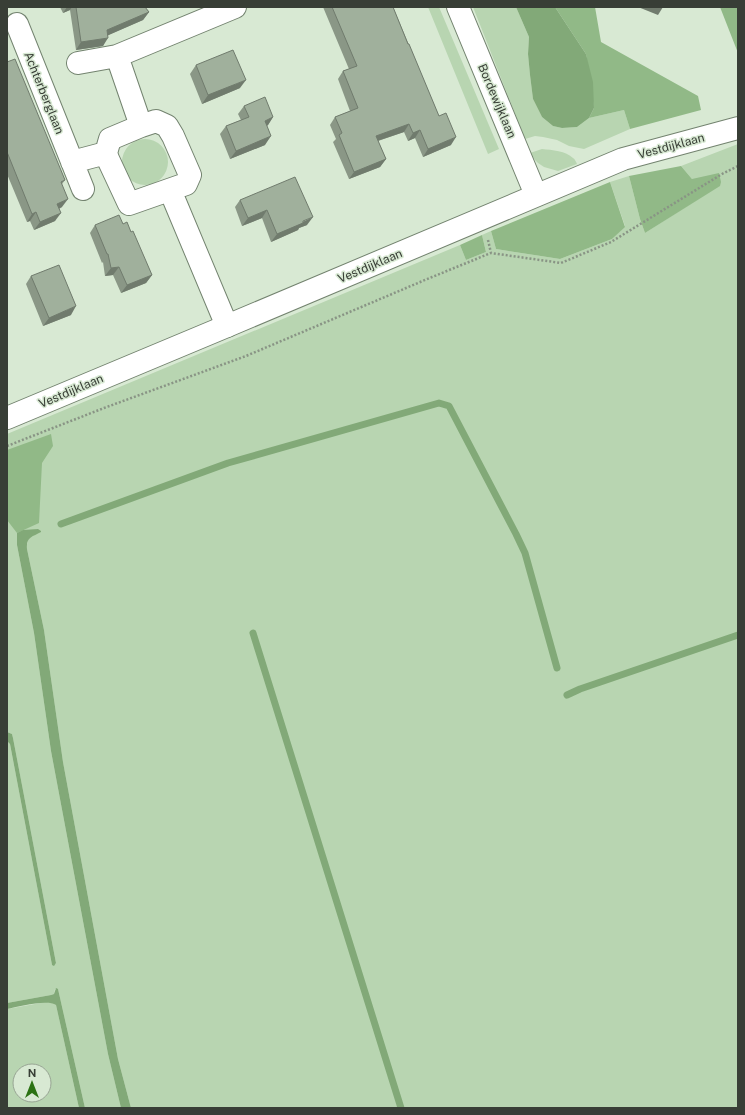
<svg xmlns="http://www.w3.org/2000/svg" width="745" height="1115" viewBox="0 0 745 1115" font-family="'Public Sans',sans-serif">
<rect width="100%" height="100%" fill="#d8e9d3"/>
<path fill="#b8d5b1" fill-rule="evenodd" d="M 428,7 L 439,7 L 499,149 L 488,154 Z
M 473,7 L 516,7 L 529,37 L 528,54 L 530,75 L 533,99 L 542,117 L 553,126 L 562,128 L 577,127 L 589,118 L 624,110 L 630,129 L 584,149 L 569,146 L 557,140 L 543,137 L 535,136 L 525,139 Z
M122 162a23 23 0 1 1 46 0a23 23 0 1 1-46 0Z
M 738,144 L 738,1108 L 131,1108 L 118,1059 L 63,762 L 44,630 L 27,549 C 26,539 32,535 38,529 L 35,530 L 17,545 L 34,633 L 51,751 L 108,1054 L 121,1108 L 85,1108 L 58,989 L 55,989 L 54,994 L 51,995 L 7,1003 L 7,741 L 10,744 L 52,965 L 54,965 L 56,963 L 13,738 L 12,734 L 7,732 L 7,434 L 460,245 L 466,260 L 486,252 L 482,235 L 491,231 L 496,249 L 560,259 L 612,239 L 625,226 L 610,182 L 629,176 L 640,219 L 645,233 L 720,185 L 692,179 L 681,166 Z
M 542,149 C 552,150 566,151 573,158 C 575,159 576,162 577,164 L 558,171 L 544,167 L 538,163 L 535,160 L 530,153 Z
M 46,1002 L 52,1003 L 56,1005 L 79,1108 L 7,1108 L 7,1009 ZM 20,1071 L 44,1071 L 44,1095 L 20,1095 Z"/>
<path fill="#91b987" d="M 555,7 L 595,7 L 601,42 L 698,96 L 701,110 L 630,129 L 624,110 L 589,118 L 594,108 L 586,54 Z
M 720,7 L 738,7 L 738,53 Z
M 681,166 L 692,179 L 719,173 L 721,182 L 720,186 L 645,233 L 640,219 L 629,176 Z
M 610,182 L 625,227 L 612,239 L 560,259 L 496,249 L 491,231 Z
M 482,235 L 486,252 L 466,260 L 460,245 Z
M 51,434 L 53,446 L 42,463 L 39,523 L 17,533 L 7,520 L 7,450 Z"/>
<path fill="#82a978" d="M 516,7 L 555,7 L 586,54 L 593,82 L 594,108 L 589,118 L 577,127 L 562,128 L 553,126 L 542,117 L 533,99 L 530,75 L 528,54 L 529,37 Z
M 38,529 L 41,531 L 41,532 C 32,537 26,537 27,549 L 44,630 L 63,762 L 118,1059 L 131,1108 L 121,1108 L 108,1054 L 51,751 L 34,633 L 17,545 L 17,533 L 23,530 Z
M 7,732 L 12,734 L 13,738 L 56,963 L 54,966 L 52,965 L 10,744 L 7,741 Z
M 56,988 L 58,989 L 85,1108 L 79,1108 L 56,1005 C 47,999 18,1007 7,1009 L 7,1003 L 51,995 L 54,994 Z"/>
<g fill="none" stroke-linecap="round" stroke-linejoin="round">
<path stroke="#82a978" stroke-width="7" d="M 61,524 L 228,463 L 439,403 L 449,406 L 516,534 L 525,553 L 557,668
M 253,633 L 401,1108
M 567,695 L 580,689 L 738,635"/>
<defs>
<path id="minor" d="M 458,7 L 536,195
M 17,24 L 83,189
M 117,56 L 141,126
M 78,63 L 117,56 L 235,7
M 156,121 L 167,126 L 173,136 L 190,175 L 186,184 L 129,204 L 108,159 L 106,153 L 110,139 L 141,126 Z
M 72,162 L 106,153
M 170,190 L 227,326"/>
<path id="tertiary" d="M 7,418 L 227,326 L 623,159 L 738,128"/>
</defs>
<use href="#minor" stroke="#73836f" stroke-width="24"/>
<use href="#tertiary" stroke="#73836f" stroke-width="24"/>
<path stroke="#899485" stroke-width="2.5" stroke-dasharray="2 2" stroke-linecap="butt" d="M 488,240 L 491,253
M 7,446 L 104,408 L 246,356 L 432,277 L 491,253 L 561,263 L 611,242 L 722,174 L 738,166"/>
<use href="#minor" stroke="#fff" stroke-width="22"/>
<use href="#tertiary" stroke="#fff" stroke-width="22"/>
</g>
<path fill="#8a9786" d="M 60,7 L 145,7 L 149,12 L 143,20 L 108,35 L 103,46 L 76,50 L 70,10 L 63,13 Z
M 323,7 L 393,7 L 451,145 L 423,157 L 415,138 L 408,141 L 404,132 L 378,141 L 386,159 L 380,167 L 349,179 L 333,142 L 336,139 L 330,125 L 335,117 L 350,111 L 338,79 L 343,71 L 349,69 Z
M 7,62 L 65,180 L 62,184 L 62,207 L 59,209 L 55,221 L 34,230 L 30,221 L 27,222 L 7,174 Z
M 196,65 L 240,88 L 202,104 L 190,74 Z
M 244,106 L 273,117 L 268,125 L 267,126 L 265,145 L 230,159 L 220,134 L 226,126 L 241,120 L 238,114 Z
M 240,200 L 307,225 L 299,228 L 298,230 L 271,242 L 262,218 L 242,226 L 235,207 Z
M 123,224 L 131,232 L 152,275 L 146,283 L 121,293 L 113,275 L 105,276 L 103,262 L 102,263 L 90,233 L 95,225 Z
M 31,276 L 71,315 L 43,326 L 26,284 Z"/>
<path fill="#707b6d" d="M 67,7 L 72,7 L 70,10 L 63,13 Z
M 638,7 L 663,7 L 658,15 Z
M 149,12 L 143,20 L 102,38 L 107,30 Z
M 108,38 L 103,46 L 76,50 L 81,42 Z
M 246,80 L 240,88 L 202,104 L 208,95 Z
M 273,117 L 268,125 L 259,129 L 265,121 Z
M 409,124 L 404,132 L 371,143 L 376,136 Z
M 420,130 L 415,138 L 408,141 L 413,133 Z
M 271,136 L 265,145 L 230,159 L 236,151 Z
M 456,137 L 451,145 L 423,157 L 428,149 Z
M 386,159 L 380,167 L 349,179 L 354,172 Z
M 68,199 L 62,207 L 51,212 L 57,204 Z
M 267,210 L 262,218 L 242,226 L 248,218 Z
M 36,212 L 30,221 L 27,222 L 32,214 Z
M 61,213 L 55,221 L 34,230 L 40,222 Z
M 313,217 L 307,225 L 299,228 L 298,230 L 271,242 L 277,234 Z
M 119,267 L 113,275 L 105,276 L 111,268 Z
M 152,275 L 146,283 L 121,293 L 127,285 Z
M 76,306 L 71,315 L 43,326 L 49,318 Z"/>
<path fill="#a0b09c" stroke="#707b6d" d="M 76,7 L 145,7 L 149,12 L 107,30 L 108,38 L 81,42 Z
M 332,7 L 393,7 L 408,44 L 409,44 L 439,116 L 446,113 L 456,137 L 428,149 L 420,130 L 413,133 L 409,124 L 376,136 L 386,159 L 354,172 L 339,135 L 342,133 L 335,117 L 358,108 L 343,71 L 357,66 Z
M 233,50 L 246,80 L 208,95 L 196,65 Z
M 15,59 L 65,180 L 61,182 L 68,199 L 57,204 L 61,213 L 40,222 L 36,212 L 32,214 L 7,152 L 7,62 Z
M 265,97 L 273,117 L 265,121 L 271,136 L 236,151 L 226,126 L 249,117 L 244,106 Z
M 295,177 L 313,217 L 303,221 L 303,223 L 277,234 L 267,210 L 248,218 L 240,200 Z
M 119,215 L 123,224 L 127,222 L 131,232 L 133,231 L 152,275 L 127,285 L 119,267 L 111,268 L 108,254 L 107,254 L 95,225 Z
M 59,265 L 76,306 L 49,318 L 31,276 Z"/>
<g text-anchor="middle" stroke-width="3" stroke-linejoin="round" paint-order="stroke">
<g font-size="12" fill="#383e36" stroke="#d8e9d3">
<text transform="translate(44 93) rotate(68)" y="4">Achterberglaan</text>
<text transform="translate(497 101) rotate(67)" y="4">Bordewijklaan</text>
<text transform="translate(671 146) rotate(-15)" y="4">Vestdijklaan</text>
<text transform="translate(370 266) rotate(-23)" y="4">Vestdijklaan</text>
<text transform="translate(71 391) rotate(-23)" y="4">Vestdijklaan</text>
</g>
</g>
<rect width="745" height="1115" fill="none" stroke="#383e36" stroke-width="16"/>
<g transform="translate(32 1083)"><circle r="19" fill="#d8e9d3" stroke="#98a594"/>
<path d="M0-3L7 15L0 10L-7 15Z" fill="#2b7213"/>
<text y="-6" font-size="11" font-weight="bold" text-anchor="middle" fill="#383e36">N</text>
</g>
</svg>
